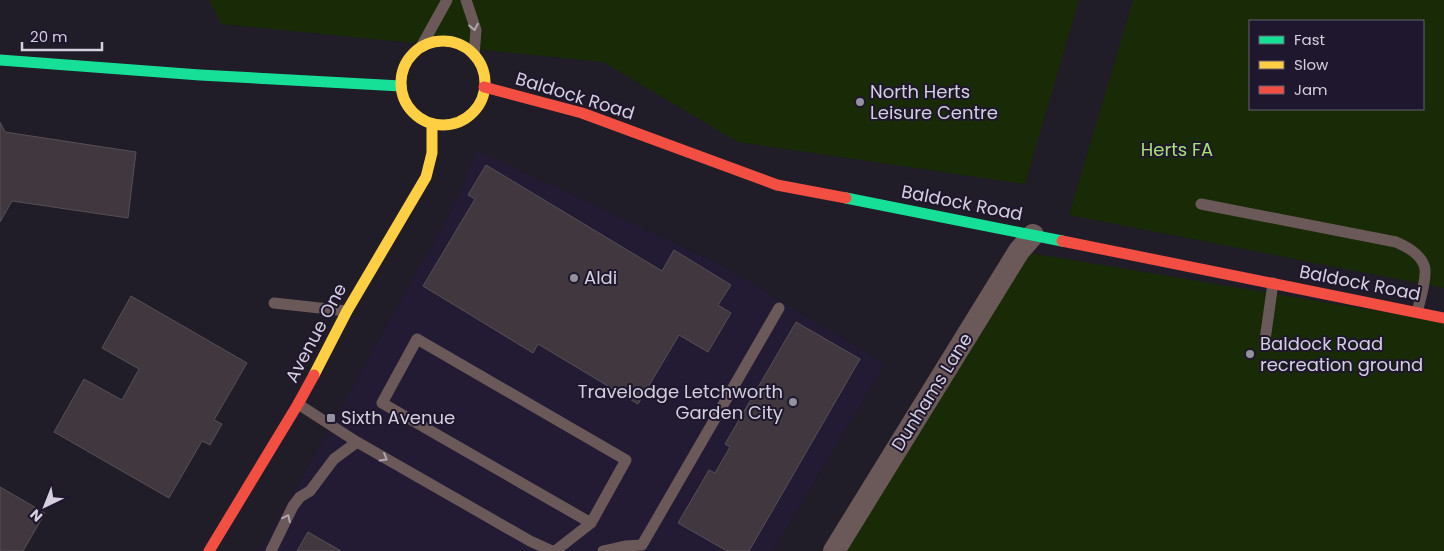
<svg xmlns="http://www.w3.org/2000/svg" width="1444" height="551" viewBox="0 0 1444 551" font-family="Poppins,sans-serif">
<rect width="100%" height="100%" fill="#201c28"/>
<path fill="#231b34" d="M 478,151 L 721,265 L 885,364 L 773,551 L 261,551 L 450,213 Z"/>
<path fill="#192a07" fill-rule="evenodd" d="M 209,0 L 1079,0 L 1025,184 L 738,142 L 603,62 L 221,24 Z
M 1133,0 L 1444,0 L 1444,288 L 1069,215 ZM 1250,21 L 1423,21 L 1423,109 L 1250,109 Z
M 1019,251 L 1444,322 L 1444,551 L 834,551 Z"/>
<path fill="#40383e" stroke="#574f55" d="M 0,122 L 5,132 L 136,152 L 128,218 L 12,201 L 0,222 Z
M 486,165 L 662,271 L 674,250 L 731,285 L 718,305 L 731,313 L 708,352 L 679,335 L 638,404 L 538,344 L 533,353 L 423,286 L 475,199 L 468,195 Z
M 131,296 L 247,363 L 214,420 L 222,424 L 210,445 L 202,441 L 169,498 L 54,432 L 84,379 L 122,400 L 139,369 L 102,348 Z
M 796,322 L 860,359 L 749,551 L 727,551 L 678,523 L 709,470 L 715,473 L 730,447 L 725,444 Z
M 0,487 L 45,513 L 23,551 L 0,551 Z
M 308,532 L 341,551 L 297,551 Z"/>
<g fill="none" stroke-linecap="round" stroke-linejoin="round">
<path stroke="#6b5959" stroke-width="11" d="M 466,0 L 476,30 L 474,55
M 421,47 L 447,0
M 1201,204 L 1396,242 C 1407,247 1419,253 1424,265 C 1428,274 1420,301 1417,312
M 274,303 L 347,311
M 1265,340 L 1273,283
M 298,404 L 357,442 L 530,541 L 552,551
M 271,551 L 293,506 L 300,497 L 310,491 L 334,459 L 357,442
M 555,551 L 591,523 L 626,460 L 417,339 L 382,403 L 591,523
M 603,551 L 625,546 L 642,545 L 779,308"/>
<path stroke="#6b5959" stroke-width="22" d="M 834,551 L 1019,251 L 1033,235"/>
<path stroke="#16e098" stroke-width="11" d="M 0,60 L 200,75 L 401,86
M 846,198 L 1062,241"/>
<path stroke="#ffcf43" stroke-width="11" d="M401 83a42 42 0 1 1 84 0a42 42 0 1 1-84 0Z
M 314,375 L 347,311 L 426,177 L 432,153 L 432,124"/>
<path stroke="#f24e42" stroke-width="11" d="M 484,87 L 582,113 L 777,185 L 846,198
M 1062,241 L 1444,318
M 209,551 L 298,404 L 314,375"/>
</g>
<defs><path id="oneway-chevron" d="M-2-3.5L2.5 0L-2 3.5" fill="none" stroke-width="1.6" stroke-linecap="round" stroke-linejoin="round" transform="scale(1.25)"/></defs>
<g stroke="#afa6b0">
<use href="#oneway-chevron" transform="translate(474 27) rotate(79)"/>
<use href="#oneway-chevron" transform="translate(384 458) rotate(30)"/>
<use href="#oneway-chevron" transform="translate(287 518) rotate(-64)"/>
</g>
<g fill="#95919f" stroke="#1e172d" stroke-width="2">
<circle cx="860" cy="102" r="5"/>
<circle cx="574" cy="278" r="5"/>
<circle cx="1250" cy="354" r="5"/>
<circle cx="793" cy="402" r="5"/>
<rect x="326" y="413" width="10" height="10" rx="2.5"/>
</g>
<g text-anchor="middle" stroke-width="4" stroke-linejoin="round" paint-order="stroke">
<g font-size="18" fill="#d4d0df" stroke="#1e172d" text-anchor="start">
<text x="870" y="98">North Herts<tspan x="870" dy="21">Leisure Centre</tspan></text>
<text x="584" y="284">Aldi</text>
<text x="1260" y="350">Baldock Road<tspan x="1260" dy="21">recreation ground</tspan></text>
<text x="783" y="398" text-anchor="end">Travelodge Letchworth<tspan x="783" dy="21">Garden City</tspan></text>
<text x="341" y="424">Sixth Avenue</text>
</g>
<g font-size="18" fill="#d4d0df" stroke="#1e172d">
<text transform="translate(575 96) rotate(17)" y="6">Baldock Road</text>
<text transform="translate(962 203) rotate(11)" y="6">Baldock Road</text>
<text transform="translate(1360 283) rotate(11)" y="6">Baldock Road</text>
<text transform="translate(316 333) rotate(-62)" y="6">Avenue One</text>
<text transform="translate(932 392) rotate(-58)" y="6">Dunhams Lane</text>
</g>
<g font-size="18" fill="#a8e077" stroke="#1e172d">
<text x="1177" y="156">Herts FA</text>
</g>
</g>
<rect x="1249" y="20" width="175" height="90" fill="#1e172d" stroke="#676174"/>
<rect x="1259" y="36" width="25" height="8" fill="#16e098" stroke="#676174"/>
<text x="1294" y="45" font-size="15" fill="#d4d0df">Fast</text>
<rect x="1259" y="61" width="25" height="8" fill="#ffcf43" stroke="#676174"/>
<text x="1294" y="70" font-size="15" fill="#d4d0df">Slow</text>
<rect x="1259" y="86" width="25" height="8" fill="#f24e42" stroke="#676174"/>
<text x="1294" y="95" font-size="15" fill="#d4d0df">Jam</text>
<g transform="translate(45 506) rotate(223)" stroke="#1e172d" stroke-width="4" paint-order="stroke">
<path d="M0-4L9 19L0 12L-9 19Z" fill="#d4d0df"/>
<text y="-8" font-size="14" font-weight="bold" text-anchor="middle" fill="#d4d0df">N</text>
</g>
<path d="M22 42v8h80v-8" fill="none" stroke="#d4d0df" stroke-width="2.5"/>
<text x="30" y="42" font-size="15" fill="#d4d0df" stroke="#1e172d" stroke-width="4" paint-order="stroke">20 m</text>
</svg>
